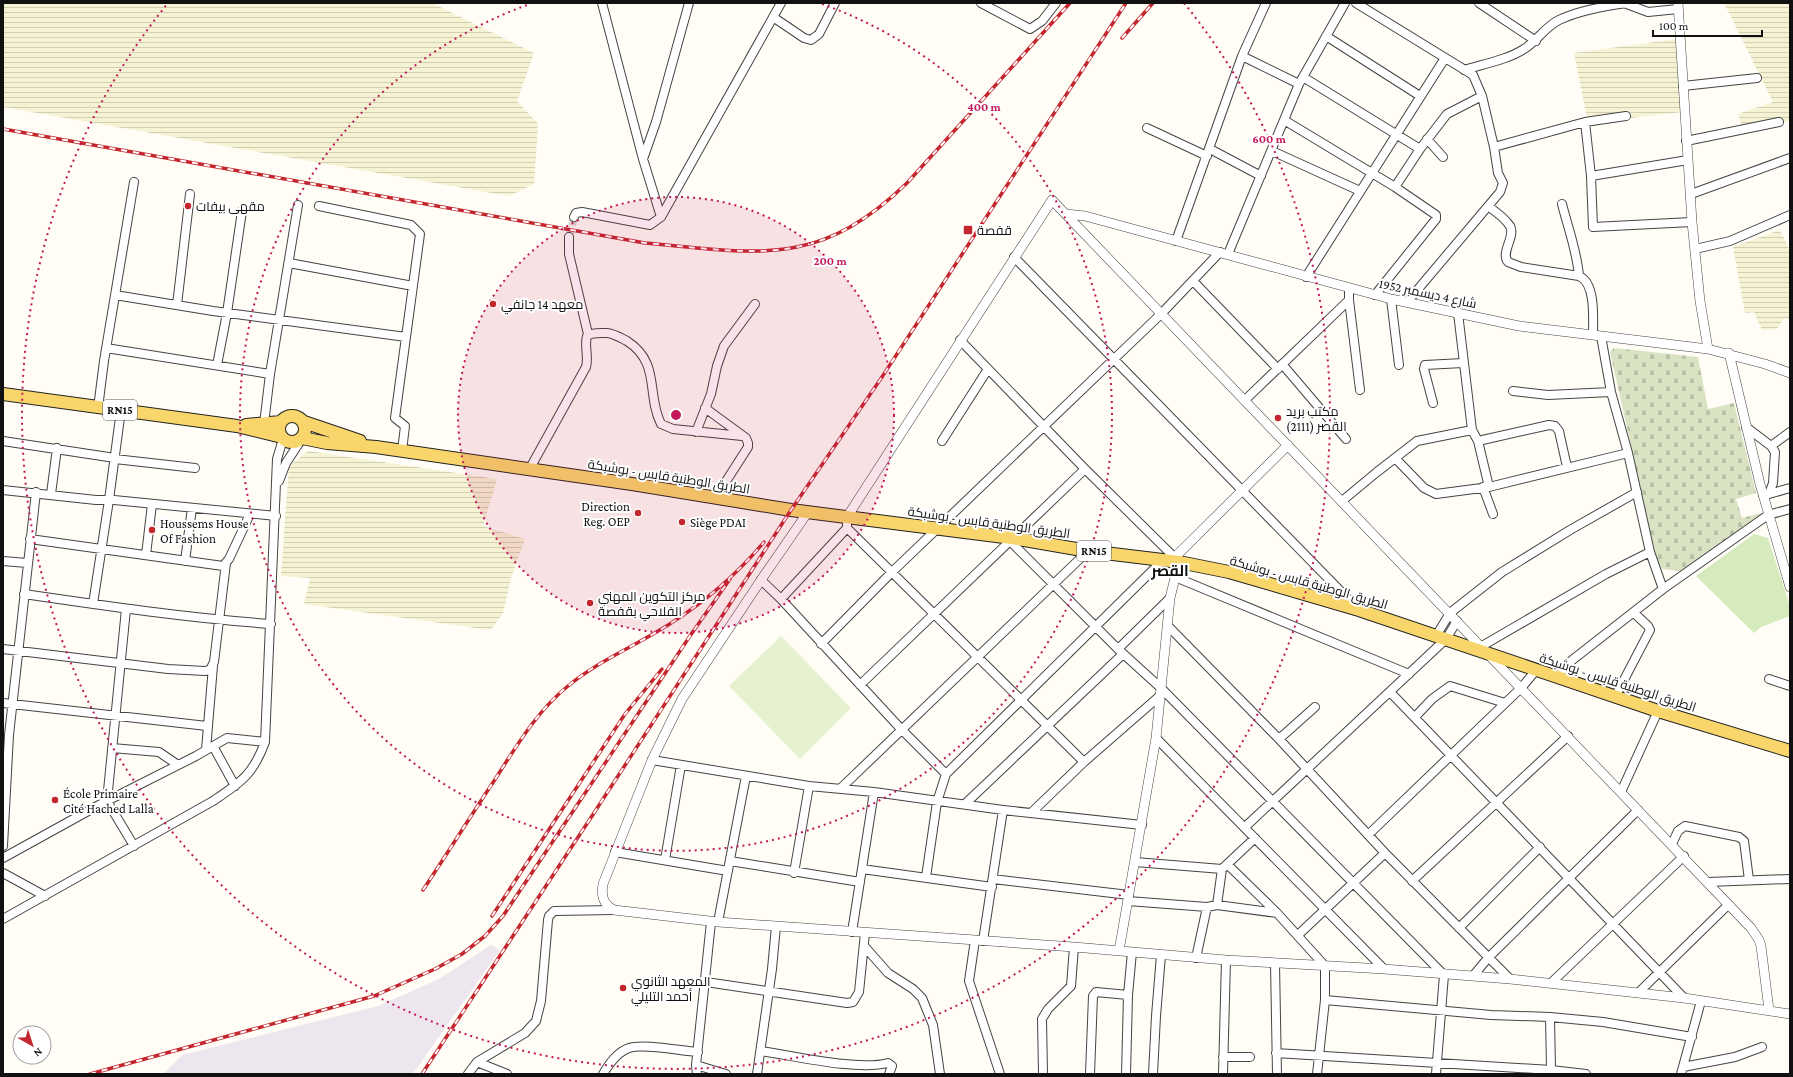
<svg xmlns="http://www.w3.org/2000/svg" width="1793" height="1077" viewBox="0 0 1793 1077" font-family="'Crimson Pro',Cairo,serif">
<defs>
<pattern id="farmland-rules" width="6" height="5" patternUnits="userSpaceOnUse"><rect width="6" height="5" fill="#f6f3d4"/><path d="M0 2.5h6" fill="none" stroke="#d2cfb5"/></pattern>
<pattern id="cemetery-stones" width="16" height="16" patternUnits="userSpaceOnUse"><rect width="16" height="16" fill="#d9e3c4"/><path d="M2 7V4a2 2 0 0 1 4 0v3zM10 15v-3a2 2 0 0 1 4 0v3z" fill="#b9c2a7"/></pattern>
</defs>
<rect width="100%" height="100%" fill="#fffdf5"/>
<path fill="#eee6ef" d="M 491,945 L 500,950 L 413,1074 L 163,1074 L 182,1055 L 378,1006 L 439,979 Z"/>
<path fill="url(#farmland-rules)" d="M 3,3 L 432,3 L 534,53 L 517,101 L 538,124 L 534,184 L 509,196 L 3,107 Z
M 1724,3 L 1790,3 L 1790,121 L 1743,130 L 1738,114 L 1773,102 Z
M 1677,39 L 1682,112 L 1588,123 L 1574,53 Z
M 1780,230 L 1790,251 L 1790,320 L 1784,318 L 1777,329 L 1762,330 L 1754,312 L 1745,313 L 1733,247 Z
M 308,451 L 497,479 L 483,526 L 525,539 L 511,578 L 503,613 L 491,630 L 304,604 L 310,578 L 281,576 L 289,466 Z"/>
<path fill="url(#cemetery-stones)" d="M 1614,348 L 1698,357 L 1708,409 L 1734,403 L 1756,493 L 1736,499 L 1742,518 L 1761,513 L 1762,516 L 1687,572 L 1663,569 L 1658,565 L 1610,352 Z"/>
<path fill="#d5ebbd" d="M 1754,534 L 1768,538 L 1790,606 L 1790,616 L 1761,627 L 1754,633 L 1696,576 Z"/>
<path fill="#e6f2cf" d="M 781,636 L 851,708 L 800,759 L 729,686 Z"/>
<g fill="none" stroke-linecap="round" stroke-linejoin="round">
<path stroke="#dbdad3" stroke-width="8" stroke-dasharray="8 4" stroke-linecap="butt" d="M 569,237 L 574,217"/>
<defs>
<path id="minor" d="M 602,3 L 643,159 L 661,217
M 981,3 L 1030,29 L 1042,21 L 1056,3
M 1356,3 L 1473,75 L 1482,96 L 1494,147
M 1479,3 L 1536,41
M 1624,3 L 1648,12 L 1678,9
M 773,17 L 804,38 L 811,40 L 819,34 L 835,3
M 1326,36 L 1420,96
M 1242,56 L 1299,84
M 1464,70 C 1483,64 1507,60 1524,49 C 1537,41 1546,26 1559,20 C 1580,10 1603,7 1625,3
M 1303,77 L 1420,149
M 1683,86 L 1757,78
M 1284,120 L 1395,187 L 1436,215 L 1436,219 L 1375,295
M 1585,122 L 1591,176 L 1593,227 L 1692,222
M 1147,128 L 1207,156
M 1427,139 L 1443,157
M 1686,141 L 1779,122
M 1210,149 L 1261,176
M 1272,151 L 1360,191
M 643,159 L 656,122 L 689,3
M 1591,176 L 1688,160
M 1395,187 L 1420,149 L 1447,114 L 1482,96
M 1691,194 L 1790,158
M 1562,204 C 1568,228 1577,251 1579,276
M 319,206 L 411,225 L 420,234 L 395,418 L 405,426 L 402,451
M 1488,206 C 1495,211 1505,218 1510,226 C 1516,237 1500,252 1508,262 L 1521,267 L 1579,276 C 1596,283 1593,319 1593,335
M 574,217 L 576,213 L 582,212 L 650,225 L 661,217 L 781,3
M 569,237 L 569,254 L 588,334
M 1176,241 L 1242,56 L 1266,3
M 1695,249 L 1730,241 L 1790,215
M 1228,254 L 1299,84 L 1345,3
M 1014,257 L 1357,608
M 289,263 L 413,286
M 1306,277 L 1445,58
M 1194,282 L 1278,369
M 1349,289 L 1349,300 L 1360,390
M 115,295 L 213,311 L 406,337
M 1391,299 L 1399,365
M 1408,301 L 1500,192 L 1503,183 L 1498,173 L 1494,147 L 1585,122 L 1626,116
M 177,305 L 190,194
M 1458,313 L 1472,430
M 1601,336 L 1611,392 L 1628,453 L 1650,552 L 1663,589
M 960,340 L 1085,469 L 1174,557
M 106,348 L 270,374
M 1282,364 L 1346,439
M 217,365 L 227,313 L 242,211
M 1513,391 L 1548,395 L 1611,392
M 1245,400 L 1349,300
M 1433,403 L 1424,369 L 1425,365 L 1463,363
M 98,408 L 104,361 L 134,182
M 705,408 L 746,438 L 748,443 L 748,447 L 716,497
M 264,424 L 270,374 L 298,205
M 1746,427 L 1771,446 L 1775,452 L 1773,483 L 1769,494 L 1763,495
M 696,432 L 711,394 L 717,366 L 724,346 L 755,304
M 3,441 L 115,458
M 942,441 L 988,369
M 1478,441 L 1549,425 L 1555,426 L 1559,431 L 1567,467
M 1771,446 L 1790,432
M 1395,458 L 1424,488 L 1436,494 L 1489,487 L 1628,453
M 115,459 L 195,468
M 529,470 L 586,367 C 589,357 584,346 587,336 C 592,332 601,333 607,333 C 615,334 621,338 627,341 C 661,363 646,394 661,424 L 673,429 L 742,436
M 279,481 L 286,463 L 301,440
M 1483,487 L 1493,514
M 3,490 L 96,500 L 114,500 L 276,516
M 51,494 L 57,448
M 1769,494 L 1790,488
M 1342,501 L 1377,472 L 1417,441 L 1472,430 L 1478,441 L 1489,487
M 847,528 L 1084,762
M 30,539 L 223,566 L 229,559 L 250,514
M 1010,541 L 1118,649 L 1162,689 L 1444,975 L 1436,1074
M 146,555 L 152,504
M 3,561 L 27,563
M 185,561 L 192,508
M 1175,577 L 1409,674
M 761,580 L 781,599 L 901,729 L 946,774
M 24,594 C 106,606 188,618 271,624
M 781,599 L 847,528 L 847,523
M 93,604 L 109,500 L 121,410
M 126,609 L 107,801 L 134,846
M 1169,627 L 1279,739 L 1385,853 L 1510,979
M 1436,636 L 1450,613 L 1502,572 L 1570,530 L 1637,492
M 821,644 L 892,572 L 1161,314 L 1220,252
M 1482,646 L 1606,574 L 1650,552
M 3,649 L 168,669 L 205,671 L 210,670 L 214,662 L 226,563
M 1118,649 L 1170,598
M 1557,677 L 1571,661 L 1663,589 L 1768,515 L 1790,509
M 1769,679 L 1790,686
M 860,685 L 1085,469
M 1390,692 L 1684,998
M 1615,697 L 1650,630 L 1648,626 L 1634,613
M 3,703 L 207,726
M 1415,717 L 1432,699 L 1450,686 L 1505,703
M 1156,738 L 1384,969
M 1279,739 L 1315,707
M 213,746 L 235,786
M 112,748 L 159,752 L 178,765
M 206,750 L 213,666
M 652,760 L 809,786 L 874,792 L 1003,810 L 1142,825
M 841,788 L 1088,551
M 1621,792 L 1658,711
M 965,804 L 1123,654
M 1032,812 L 1084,762 L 1162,694
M 1245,827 L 1446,639 L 1457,621
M 1368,835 L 1522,687 L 1537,669
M 1672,844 L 1678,831 L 1685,826 L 1739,837 L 1744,841 L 1749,880
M 3,846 L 9,735 L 36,492
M 615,852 L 728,871
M 3,858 L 99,805 L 196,756 L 227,738 L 265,742
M 665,860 L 681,765
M 730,861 L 860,882
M 1135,862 L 1222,869
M 1228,865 L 1277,913 L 1325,966 L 1325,1000 L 1317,1074
M 862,869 L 992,887
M 3,873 L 45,896
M 794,873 L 809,786
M 926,877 L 937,802 L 946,774 L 1163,560
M 993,879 L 1129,895
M 1412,881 L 1568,736
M 1708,882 L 1790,879
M 1128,901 L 1207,907 L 1217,905 L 1277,913
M 1217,905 L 1222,869 L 1255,838
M 3,919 L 213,801 C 241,782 253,775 265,742 L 277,459 L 283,439
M 718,922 L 746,776
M 1459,928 L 1540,847
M 852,932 L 874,792
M 1298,935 L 1385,853
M 975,940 L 969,981 L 1000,1074
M 983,941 L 1003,810
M 865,947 L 888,973 L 913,989 L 922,998 L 933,1025 L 940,1074
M 1196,958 L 1207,907
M 1275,963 L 1277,1074
M 1473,976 L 1488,958 L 1638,810
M 706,982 L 847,1003 L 853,1002 L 859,992 L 865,933
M 1551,983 L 1684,856
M 1638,993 L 1728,905
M 1325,1000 L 1491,1015 L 1550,1017 L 1603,1022 L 1692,1037
M 1550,1017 L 1551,1070
M 761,1051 C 795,1056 857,1071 888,1063 L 892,1066 L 889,1074
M 1276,1053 L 1551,1070 L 1586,1074
M 1223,1057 L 1250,1057
M 477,1062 L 507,1074
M 696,1065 L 726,1074
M 1683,1067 L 1735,1057 L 1762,1047
M 468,1074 L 477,1062 L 525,1033 L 536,1021 L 541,1001 L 548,920 L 549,916 L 554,911 L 614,910
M 603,1074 C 609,1064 617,1052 629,1048 C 643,1043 681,1051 698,1052
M 697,1074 L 696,1065 L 711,922
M 757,1074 L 772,969 L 776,926
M 1043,1074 L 1042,1019 L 1048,1009 L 1071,986 L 1074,947
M 1090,1074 L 1093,996 L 1096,992 L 1128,995
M 1126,1074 L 1128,995 L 1132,952
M 1153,1074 L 1156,1016 L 1161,955
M 1223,1074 L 1226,960
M 1681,1074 L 1701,1001"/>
<path id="tertiary" d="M 1678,3 L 1692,222 L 1700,301 L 1708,349
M 1066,214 L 1085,216 L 1391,299 L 1519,326 L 1708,349 L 1765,364 L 1790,373
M 1729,353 L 1760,484 L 1790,587
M 808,512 L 761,580 L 682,699 L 652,760 L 603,884 C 601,896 603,904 614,910 L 718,922 L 1074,947 L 1226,960 L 1384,969 L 1510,979 L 1684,998 L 1790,1014
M 847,517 L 1052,200 L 1751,928 L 1759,940 L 1761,946 L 1769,1010
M 1170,562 L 1288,445
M 1119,951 L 1156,738 L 1170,598 L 1179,562"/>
<path id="primary" d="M 3,394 L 237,426 L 282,437
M279 429a13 13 0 1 1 26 0a13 13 0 1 1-26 0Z
M 304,422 L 360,441
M 246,425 L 281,422
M 302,438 L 327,443 L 376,447 L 632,484 L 791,510 L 1012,538 L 1088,551 L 1179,562 L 1229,572 L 1359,610 L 1658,711 L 1790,751"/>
</defs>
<use href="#minor" stroke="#444" stroke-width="10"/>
<use href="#tertiary" stroke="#444" stroke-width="10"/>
<use href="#primary" stroke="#222" stroke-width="14"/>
<use href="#minor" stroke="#fff" stroke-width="8"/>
<use href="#tertiary" stroke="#fff" stroke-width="9"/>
<use href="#primary" stroke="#f9d66b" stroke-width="12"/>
<defs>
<path id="rail" d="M 1122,38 L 1153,3
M 3,129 L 645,243 C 758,253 818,269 907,183 L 1070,3
M 423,890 C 447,854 470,817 494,781 C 516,747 536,712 568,686 C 593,665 624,651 653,634 C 695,610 733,579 764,542
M 492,916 L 625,714 L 662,669
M 90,1074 L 374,996 L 435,969 L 462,954 L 485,936 L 503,916 L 692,633 L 730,579
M 422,1074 L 592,816 L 791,510 L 882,377 L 1126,3"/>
</defs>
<use href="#rail" stroke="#c4262e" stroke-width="3.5"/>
<use href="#rail" stroke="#fff" stroke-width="2" stroke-dasharray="6" stroke-linecap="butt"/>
</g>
<circle cx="676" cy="415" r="218" fill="#c2185b" fill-opacity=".12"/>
<g fill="none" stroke="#c2185b" stroke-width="2" stroke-dasharray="2 4">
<circle cx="676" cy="415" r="218"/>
<path d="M822 4A436 436 0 1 1 530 4"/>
<path d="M1184 3A654 654 0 1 1 168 3"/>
</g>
<g fill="#c4262e" stroke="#fff" stroke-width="1.5">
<circle cx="188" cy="206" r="4"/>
<rect x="963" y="225" width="10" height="10" rx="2"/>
<circle cx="493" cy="304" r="4"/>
<circle cx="1278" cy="418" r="4"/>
<circle cx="638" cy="513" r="4"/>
<circle cx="682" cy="522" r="4"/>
<circle cx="152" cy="530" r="4"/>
<circle cx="590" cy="603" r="4"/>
<circle cx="55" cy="800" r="4"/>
<circle cx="623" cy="988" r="4"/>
</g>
<g text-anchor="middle" stroke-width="4" stroke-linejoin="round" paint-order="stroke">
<g fill="#fff" stroke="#585858" stroke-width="1">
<rect x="103" y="400" width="34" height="20" rx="3"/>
<rect x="1077" y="541" width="34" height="20" rx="3"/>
</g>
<g font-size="12" font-weight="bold" fill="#111">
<text x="120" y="414">RN15</text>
<text x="1094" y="555">RN15</text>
</g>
<g font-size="13" fill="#111" stroke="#fff" text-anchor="start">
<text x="196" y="211">مقهى بيفات</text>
<text x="977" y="235">قفصة</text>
<text x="501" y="309">معهد 14 جانفي</text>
<text x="1286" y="416">مكتب بريد<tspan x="1286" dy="15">القصر (2111)</tspan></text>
<text x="630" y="511" text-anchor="end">Direction<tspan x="630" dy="15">Reg. OEP</tspan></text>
<text x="690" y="527">Siège PDAI</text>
<text x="160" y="528">Houssems House<tspan x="160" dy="15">Of Fashion</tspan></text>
<text x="598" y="601">مركز التكوين المهني<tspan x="598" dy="15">الفلاحي بقفصة</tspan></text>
<text x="63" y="798">École Primaire<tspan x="63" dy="15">Cité Hached Lalla</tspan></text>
<text x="631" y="986">المعهد الثانوي<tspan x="631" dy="15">أحمد التليلي</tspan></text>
</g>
<g font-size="13" fill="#111" stroke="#fff">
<text transform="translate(1428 293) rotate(12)" y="5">شارع 4 ديسمبر 1952</text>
<text transform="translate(669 476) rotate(9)" y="5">الطريق الوطنية قابس - بوشبكة</text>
<text transform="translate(989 522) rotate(8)" y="5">الطريق الوطنية قابس - بوشبكة</text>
<text transform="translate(1309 582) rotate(16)" y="5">الطريق الوطنية قابس - بوشبكة</text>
<text transform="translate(1618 682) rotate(18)" y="5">الطريق الوطنية قابس - بوشبكة</text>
</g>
<g font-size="15" font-weight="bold" fill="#111" stroke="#fff">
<text x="1170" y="576">القصر</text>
</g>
</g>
<circle cx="676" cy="415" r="6" fill="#c2185b" stroke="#fff" stroke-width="2"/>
<g font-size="12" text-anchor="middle" font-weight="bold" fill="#c2185b" stroke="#fff" stroke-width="4" stroke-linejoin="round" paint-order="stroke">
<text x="984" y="111">400 m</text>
<text x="1269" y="143">600 m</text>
<text x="830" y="265">200 m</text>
</g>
<rect width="1793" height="1077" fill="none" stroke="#111111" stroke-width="8"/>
<g transform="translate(32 1045) rotate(141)"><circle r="19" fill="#ffffff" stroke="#a0a0a0"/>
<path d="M0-3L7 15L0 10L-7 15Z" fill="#c4262e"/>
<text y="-6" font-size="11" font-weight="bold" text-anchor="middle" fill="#111111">N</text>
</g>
<path d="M1653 30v6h109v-6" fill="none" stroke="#111111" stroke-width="2"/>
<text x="1659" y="30" font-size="12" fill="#111111" stroke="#ffffff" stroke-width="3" paint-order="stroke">100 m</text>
</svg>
